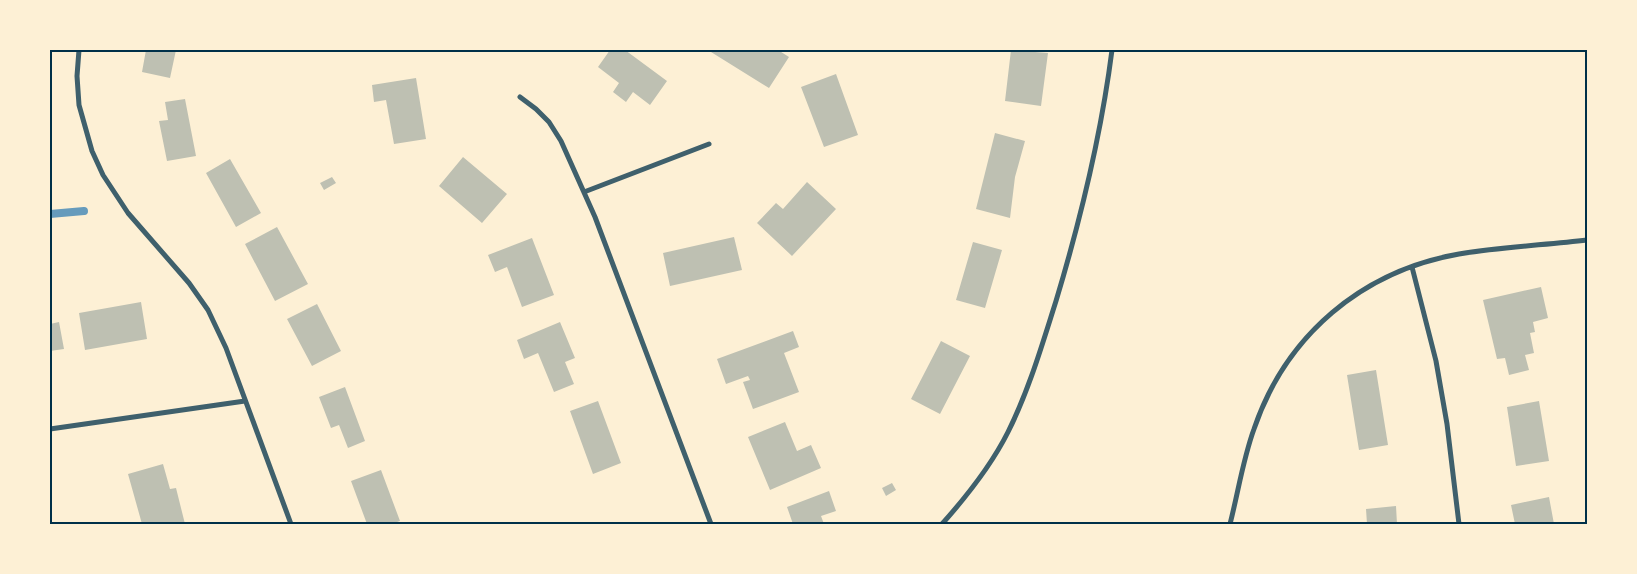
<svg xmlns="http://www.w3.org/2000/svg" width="1637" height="574" viewBox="0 0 1637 574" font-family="'Source Sans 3',sans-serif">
<rect width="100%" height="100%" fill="#fdf0d5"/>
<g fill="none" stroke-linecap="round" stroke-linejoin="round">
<path stroke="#669bbc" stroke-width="8" d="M 50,214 L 84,211"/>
</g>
<path fill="#bec0b2" d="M 146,50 L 176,50 L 170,78 L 142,72 Z
M 610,50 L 625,50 L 667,81 L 650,105 L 633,92 L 626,102 L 613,92 L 619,83 L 598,67 Z
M 712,50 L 778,50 L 789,57 L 769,88 L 711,52 Z
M 1011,50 L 1048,53 L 1041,106 L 1005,101 Z
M 836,74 L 858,135 L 824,147 L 801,87 Z
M 416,78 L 426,139 L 394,144 L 386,100 L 374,102 L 372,85 Z
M 185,99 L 196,156 L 167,161 L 159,121 L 168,120 L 165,102 Z
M 995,133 L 1025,141 L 1015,177 L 1010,218 L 976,209 Z
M 463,157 L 507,194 L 482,223 L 439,186 Z
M 230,159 L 261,213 L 236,227 L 206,173 Z
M 332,177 L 336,183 L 324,190 L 320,183 Z
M 807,182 L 836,209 L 792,256 L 757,223 L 776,203 L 783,209 Z
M 277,227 L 308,284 L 275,301 L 245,244 Z
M 734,237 L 742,270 L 670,286 L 663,253 Z
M 532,238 L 554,295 L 522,307 L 507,267 L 495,272 L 488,255 Z
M 973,242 L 1002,250 L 985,308 L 956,300 Z
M 1541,287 L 1548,318 L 1533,322 L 1535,332 L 1530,333 L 1534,353 L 1525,355 L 1529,370 L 1509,375 L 1505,358 L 1497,359 L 1483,300 Z
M 141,302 L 147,339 L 85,350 L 79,313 Z
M 317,304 L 341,351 L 312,366 L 287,319 Z
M 59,322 L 64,349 L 50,351 L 50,324 Z
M 560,322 L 575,358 L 565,362 L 574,384 L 554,392 L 538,353 L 524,359 L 517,340 Z
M 793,331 L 799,347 L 784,353 L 799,392 L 753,409 L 743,382 L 750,380 L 748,376 L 726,384 L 717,359 Z
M 941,341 L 970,356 L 940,414 L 911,399 Z
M 1376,370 L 1388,445 L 1359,450 L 1347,375 Z
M 345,387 L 365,441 L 348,448 L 339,425 L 331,428 L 319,397 Z
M 598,401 L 621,463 L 593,474 L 570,411 Z
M 1539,401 L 1549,461 L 1516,466 L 1507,407 Z
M 785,422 L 797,451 L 811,445 L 821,468 L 770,490 L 748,437 Z
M 163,464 L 170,489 L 176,488 L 185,524 L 142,524 L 128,474 Z
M 381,470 L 400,521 L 391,524 L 367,524 L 351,481 Z
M 892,483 L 896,490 L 886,496 L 882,488 Z
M 829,491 L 836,511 L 821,516 L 824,524 L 793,524 L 787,507 Z
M 1549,497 L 1554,524 L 1515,524 L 1511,505 Z
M 1396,506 L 1397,524 L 1367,524 L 1366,509 Z"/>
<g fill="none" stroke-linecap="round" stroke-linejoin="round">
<path stroke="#3f606c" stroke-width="5" d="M 79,50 L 77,76 L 79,105 L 92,151 L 103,175 L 128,213 L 189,283 L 208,310 L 226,348 L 291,524
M 520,97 L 536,109 L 549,122 L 561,141 L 595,217 L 711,524
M 584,192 L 709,144
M 1412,267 L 1436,361 L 1447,424 L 1459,524
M 50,429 L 245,401
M 942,524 C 967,496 991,466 1008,432 C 1029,390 1042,345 1056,301 C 1081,218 1101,136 1112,50
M 1230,524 C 1238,493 1243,459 1254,429 C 1286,335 1362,271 1459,254 C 1501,247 1545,245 1587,240"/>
</g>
<rect width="1637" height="574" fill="none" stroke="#fdf0d5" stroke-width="102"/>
<rect x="51" y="51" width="1535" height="472" fill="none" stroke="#003049" stroke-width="2"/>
</svg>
